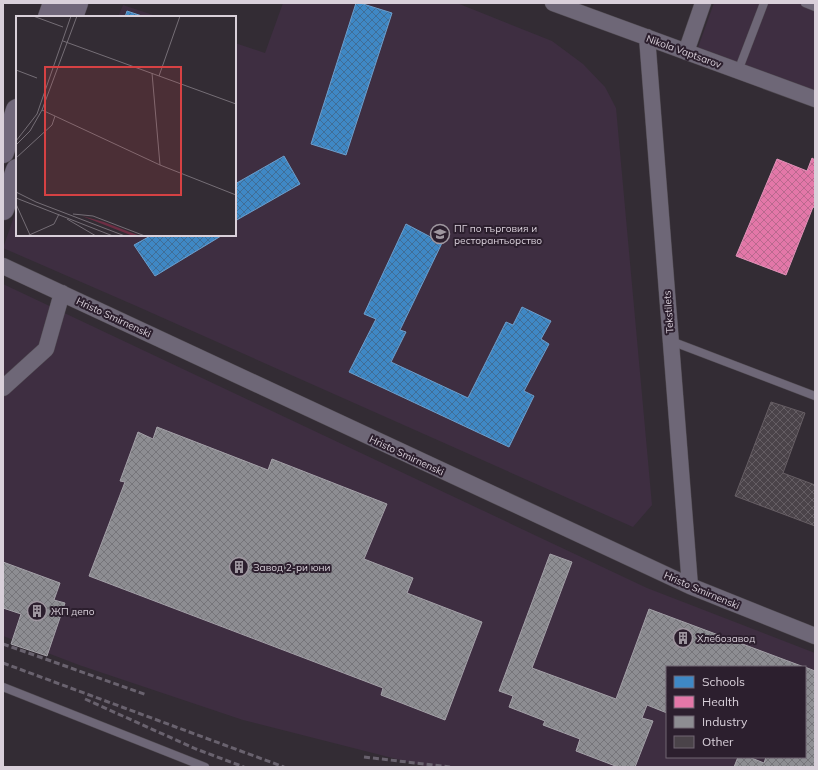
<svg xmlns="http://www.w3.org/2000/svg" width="818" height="770" viewBox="0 0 818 770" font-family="Mulish,sans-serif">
<defs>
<pattern id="schools-cross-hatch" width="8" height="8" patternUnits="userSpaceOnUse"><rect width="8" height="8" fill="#3f88c5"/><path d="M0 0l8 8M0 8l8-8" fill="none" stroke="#406e97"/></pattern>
<pattern id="health-cross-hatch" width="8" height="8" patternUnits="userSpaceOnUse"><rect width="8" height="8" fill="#e377a8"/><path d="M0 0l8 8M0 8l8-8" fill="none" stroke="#ba698e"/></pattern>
<pattern id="industry-cross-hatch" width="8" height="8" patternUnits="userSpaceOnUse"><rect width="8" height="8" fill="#8d8d92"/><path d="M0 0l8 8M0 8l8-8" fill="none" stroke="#76757a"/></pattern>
<pattern id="building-cross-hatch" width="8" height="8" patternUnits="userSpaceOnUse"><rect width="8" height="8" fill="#4a4349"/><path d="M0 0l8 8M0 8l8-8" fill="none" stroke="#645d63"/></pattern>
</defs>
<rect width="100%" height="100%" fill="#332c34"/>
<path fill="#3e2e41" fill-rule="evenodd" d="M 283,3 L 457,3 L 552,41 L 583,64 L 605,87 L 616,108 L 652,505 L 633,527 L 134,305 L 3,248 L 17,208 L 17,235 L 235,235 L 235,43 L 265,53 Z
M 714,3 L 815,3 L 815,99 L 696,53 Z
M 123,5 L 159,17 L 118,17 Z
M 3,284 L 647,588 L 815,653 L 815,767 L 428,767 L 243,720 L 79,665 L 3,636 ZM 667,667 L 805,667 L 805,757 L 667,757 Z"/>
<path fill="url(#schools-cross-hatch)" stroke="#6d9ecb" d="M 356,3 L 360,3 L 392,13 L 346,155 L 311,144 Z
M 127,11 L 145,17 L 125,17 Z
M 284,156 L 300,184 L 235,221 L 235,184 Z
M 406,224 L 442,243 L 400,330 L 406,332 L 391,362 L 468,398 L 506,322 L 513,325 L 522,307 L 551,321 L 541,339 L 549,344 L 524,391 L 534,396 L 509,447 L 349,372 L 376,319 L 364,314 Z
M 152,235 L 220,235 L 221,236 L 155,276 L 134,245 Z"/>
<path fill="url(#health-cross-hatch)" stroke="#e092b7" d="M 812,158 L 815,160 L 815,208 L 813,207 L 786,275 L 736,256 L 777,159 L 807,171 Z"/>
<path fill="url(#industry-cross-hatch)" stroke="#a4a1a8" d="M 157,427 L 268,470 L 272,459 L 387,504 L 364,559 L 413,578 L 407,593 L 482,622 L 445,720 L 381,695 L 383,688 L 89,576 L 125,482 L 120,481 L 138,432 L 153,439 Z
M 550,554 L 572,562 L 532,668 L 616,699 L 649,609 L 804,667 L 667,667 L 667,713 L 647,705 L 642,718 L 653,721 L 635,767 L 618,767 L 576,751 L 580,739 L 543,725 L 545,721 L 509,707 L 513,696 L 499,691 Z
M 3,562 L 60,583 L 54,600 L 65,603 L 47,656 L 11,644 L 21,614 L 3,608 Z
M 805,667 L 815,671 L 815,767 L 734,767 L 738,757 L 749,757 L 764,763 L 766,757 L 805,757 Z"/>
<path fill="url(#building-cross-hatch)" stroke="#665e64" d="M 771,402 L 805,413 L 783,473 L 815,485 L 815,526 L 735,496 Z"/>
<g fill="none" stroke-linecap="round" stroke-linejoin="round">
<defs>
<path id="service" d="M 805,3 L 815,7
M 738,71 L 764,3
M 671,341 L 815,396
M 3,687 L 205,767"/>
<path id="minor" d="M 553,3 L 815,99
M 647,37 L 690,586
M 686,52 L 703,3
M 3,266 L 690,586 L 815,636
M 3,388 L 46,349 L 62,293"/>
<path id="secondary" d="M 49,17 L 54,3
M 72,17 L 77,3
M 3,152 L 17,110
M 3,209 L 17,170"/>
</defs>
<use href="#service" stroke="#504a51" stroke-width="9"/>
<use href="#minor" stroke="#504a51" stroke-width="17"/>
<use href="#secondary" stroke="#504a51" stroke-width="23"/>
<use href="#service" stroke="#6e6777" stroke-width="8"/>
<use href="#minor" stroke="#6e6777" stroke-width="16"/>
<use href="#secondary" stroke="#71687b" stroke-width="22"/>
<path stroke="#69626e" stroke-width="3" stroke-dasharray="6 3" stroke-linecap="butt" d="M 3,644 L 147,695
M 3,663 L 284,767
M 85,699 L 196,749 L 244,767
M 364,757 L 450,767"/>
</g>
<defs>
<symbol id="school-ring" viewBox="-11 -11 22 22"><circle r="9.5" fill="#2c1f2e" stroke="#9f97a0" stroke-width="1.5"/><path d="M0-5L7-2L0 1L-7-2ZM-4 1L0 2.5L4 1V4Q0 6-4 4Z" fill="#9f97a0"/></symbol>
<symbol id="building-ring" viewBox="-11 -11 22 22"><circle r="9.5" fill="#2c1f2e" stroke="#9f97a0" stroke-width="1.5"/><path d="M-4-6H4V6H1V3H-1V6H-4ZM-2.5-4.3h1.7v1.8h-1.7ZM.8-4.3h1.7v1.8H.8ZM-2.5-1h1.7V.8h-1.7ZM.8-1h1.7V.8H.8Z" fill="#9f97a0"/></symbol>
</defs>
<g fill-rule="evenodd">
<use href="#school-ring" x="429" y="223" width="22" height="22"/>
<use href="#building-ring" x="228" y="556" width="22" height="22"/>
<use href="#building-ring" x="26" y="600" width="22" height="22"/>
<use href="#building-ring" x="672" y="627" width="22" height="22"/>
</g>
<g text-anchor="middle" stroke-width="4" stroke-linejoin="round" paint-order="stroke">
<g font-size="10" fill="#d9d0da" stroke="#2c1f2e">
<text transform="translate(684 51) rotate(20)" y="4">Nikola Vaptsarov</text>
<text transform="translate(668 312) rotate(-94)" y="4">Tekstilets</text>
<text transform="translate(114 317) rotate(25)" y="4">Hristo Smirnenski</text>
<text transform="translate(407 455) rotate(25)" y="4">Hristo Smirnenski</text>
<text transform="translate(702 590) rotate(23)" y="4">Hristo Smirnenski</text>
</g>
<g font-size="10" fill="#d9d0da" stroke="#2c1f2e" text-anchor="start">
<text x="454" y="232">ПГ по търговия и<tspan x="454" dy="12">ресторантьорство</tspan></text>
<text x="253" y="571">Завод 2-ри юни</text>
<text x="51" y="615">ЖП депо</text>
<text x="697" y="642">Хлебозавод</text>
</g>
</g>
<g transform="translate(16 16)">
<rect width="220" height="220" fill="#332c34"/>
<path d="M 66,200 L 88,206 L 124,220 L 117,220 Z" fill="#6e2e44"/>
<path fill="none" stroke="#756e76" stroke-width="1" d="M 17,0 L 47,11M 47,25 L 220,88M 0,54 L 21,62M 136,57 L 144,149M 143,60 L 164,0M 26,94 L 144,149 L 220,179M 0,125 L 21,98 L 55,0M 0,129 L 14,115 L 26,94 L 61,0M 0,142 L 36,109 L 39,100M 0,176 L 20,186 L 109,220M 0,182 L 97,220M 0,188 L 14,219M 57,198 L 77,200 L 129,220M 51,203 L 80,220M 11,220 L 38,208 L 43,198"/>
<path fill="#d64143" fill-opacity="0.15" stroke="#d64143" stroke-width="2" d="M 29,51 L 165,51 L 165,179 L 29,179 Z"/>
<rect width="220" height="220" fill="none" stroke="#d9d0da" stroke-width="2"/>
</g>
<rect width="818" height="770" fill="none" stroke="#d9d0da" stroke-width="8"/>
<rect x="666" y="666" width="140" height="92" fill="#2c1f2e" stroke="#716673"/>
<rect x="674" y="676" width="20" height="12" fill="#3f88c5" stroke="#716673"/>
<text x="702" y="686" font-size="12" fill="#d9d0da">Schools</text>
<rect x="674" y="696" width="20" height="12" fill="#e377a8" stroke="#716673"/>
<text x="702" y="706" font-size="12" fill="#d9d0da">Health</text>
<rect x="674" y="716" width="20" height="12" fill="#8d8d92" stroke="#716673"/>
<text x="702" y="726" font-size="12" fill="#d9d0da">Industry</text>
<rect x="674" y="736" width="20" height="12" fill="#4a4349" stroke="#716673"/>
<text x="702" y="746" font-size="12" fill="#d9d0da">Other</text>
</svg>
